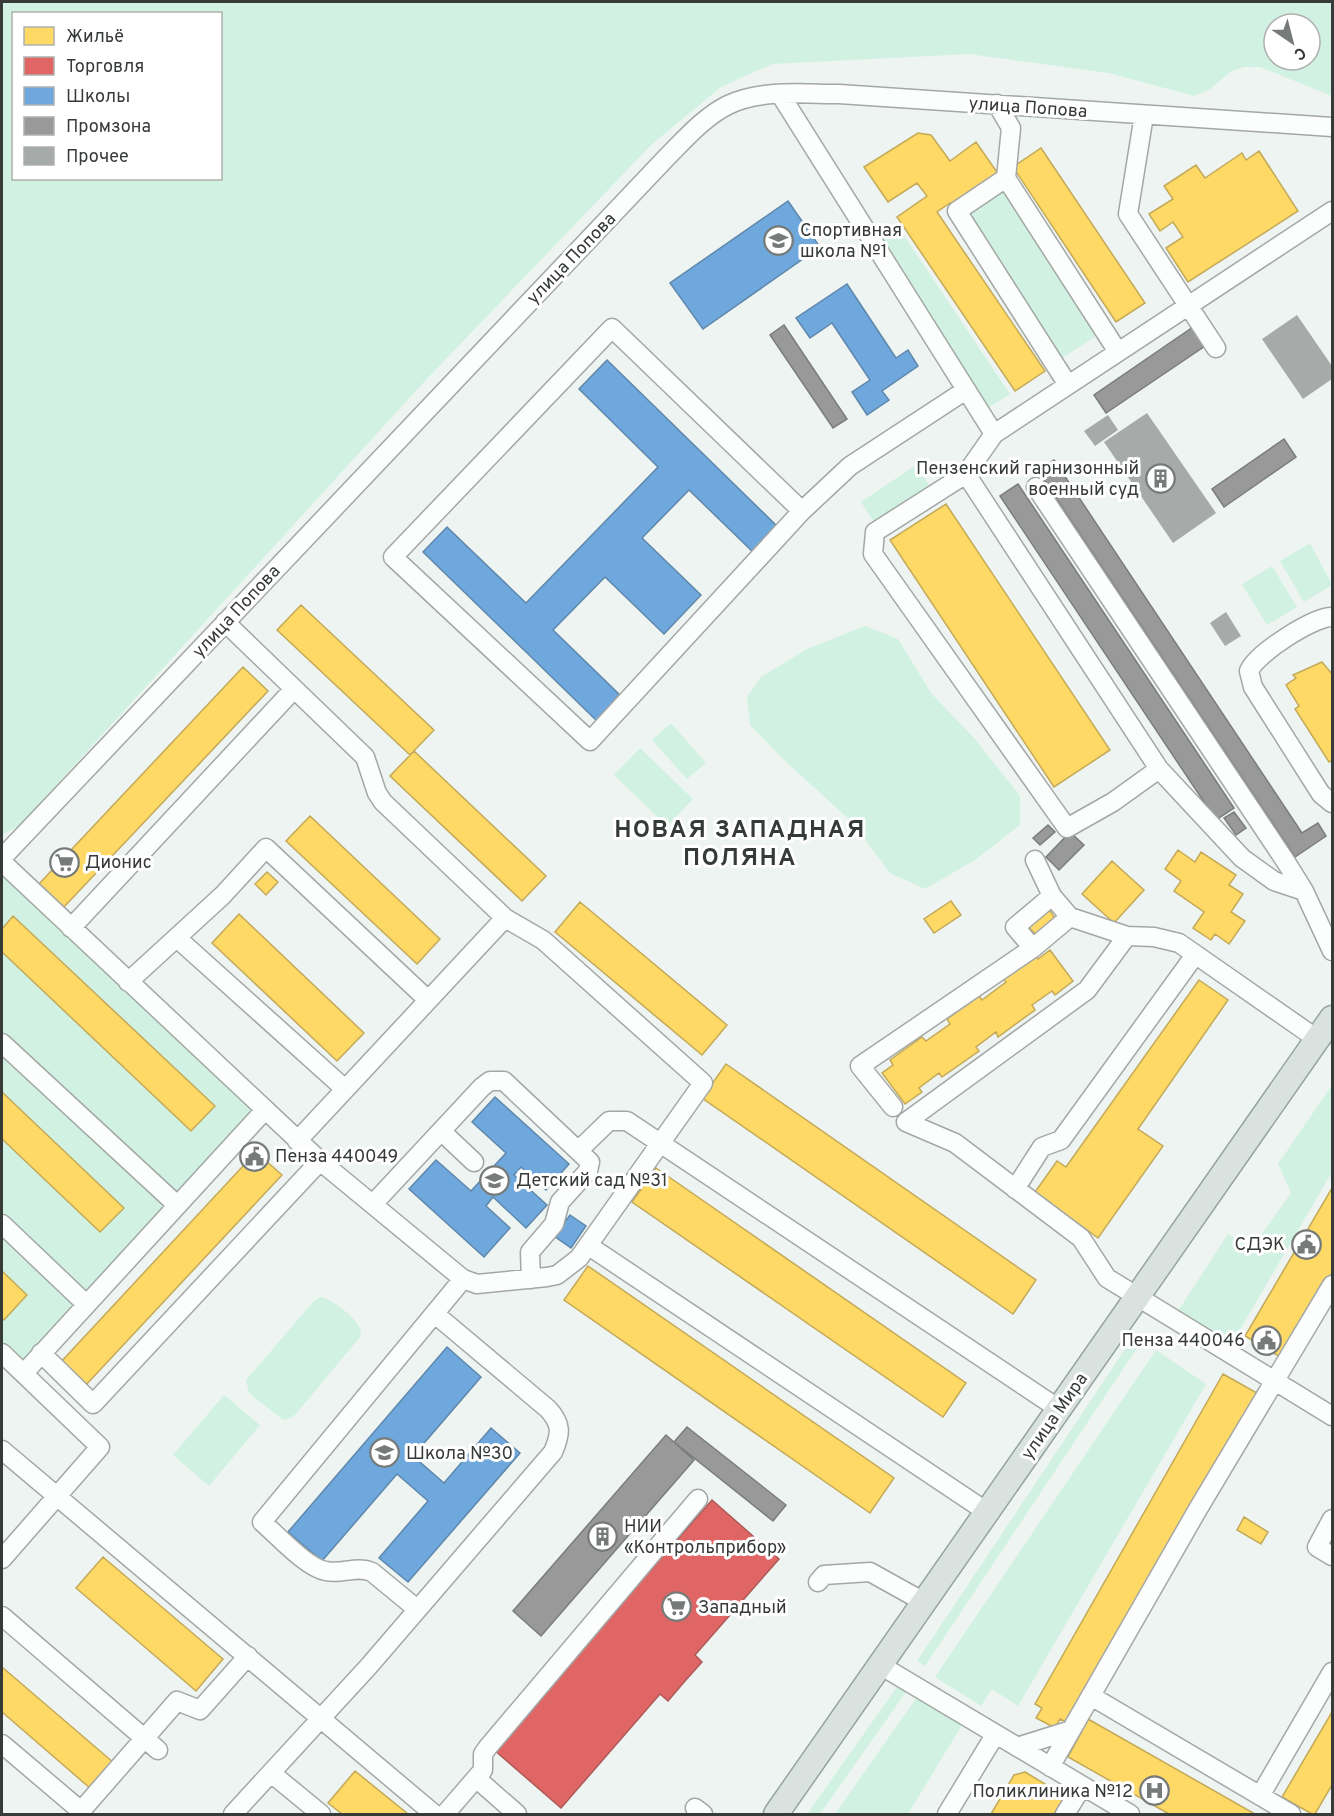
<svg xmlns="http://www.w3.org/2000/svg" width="1334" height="1816" viewBox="0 0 1334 1816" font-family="Overpass,sans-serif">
<rect width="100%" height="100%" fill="#eef4f1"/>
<path fill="#d1f2e3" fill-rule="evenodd" d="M 2,2 L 1332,2 L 1332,96 L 1260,67 L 1244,67 L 1232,71 L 1210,89 L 1194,96 L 1109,73 L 969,54 L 772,64 L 721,87 L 651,145 L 422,384 L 20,825 L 2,835 ZM 14,14 L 220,14 L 220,178 L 14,178 ZM 1274,24 L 1310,24 L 1310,60 L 1274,60 Z
M 1004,187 L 1099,334 L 1059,360 L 964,213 Z
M 895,222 L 1010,394 L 988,408 L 877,235 Z
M 916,465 L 929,485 L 874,522 L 861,502 Z
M 1310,543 L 1332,585 L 1304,602 L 1280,561 Z
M 1272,566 L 1297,607 L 1267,625 L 1242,584 Z
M 865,626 L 898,639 L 931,693 L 975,739 L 1020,796 L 1020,825 L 975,860 L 925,889 L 890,873 L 852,822 L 783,759 L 750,725 L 747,697 L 761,677 L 807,649 Z
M 671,723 L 706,763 L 687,779 L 652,740 Z
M 640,748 L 693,799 L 667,826 L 614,775 Z
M 3,876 L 253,1111 L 22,1360 L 2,1342 Z
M 1332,1085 L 1332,1172 L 1231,1345 L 1178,1311 L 1228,1234 L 1252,1248 L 1291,1193 L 1278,1164 Z
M 320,1297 C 333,1299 357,1318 361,1331 L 360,1337 L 295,1415 L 286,1420 L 282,1419 L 249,1393 L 246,1380 L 312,1303 Z
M 1131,1340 L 1139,1345 L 925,1666 L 917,1661 Z
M 1156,1350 L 1206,1384 L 1018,1706 L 992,1689 L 981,1706 L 935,1677 Z
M 224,1395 L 260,1425 L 209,1486 L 173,1455 Z
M 897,1687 L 906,1692 L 820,1814 L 807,1814 Z
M 917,1697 L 962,1725 L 908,1814 L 835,1814 Z"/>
<path fill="#ffd966" stroke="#c3a958" stroke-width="1.5" d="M 918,133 L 931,135 L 950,161 L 976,142 L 999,175 L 952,207 L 950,203 L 937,212 L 1045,371 L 1015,391 L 897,217 L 927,196 L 917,183 L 888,202 L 864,167 Z
M 1041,148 L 1145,303 L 1116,322 L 1013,167 Z
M 1259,151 L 1298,211 L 1188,282 L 1166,248 L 1183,237 L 1173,222 L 1160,231 L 1149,214 L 1173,199 L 1164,186 L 1196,165 L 1205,178 L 1242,153 L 1246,160 Z
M 946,504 L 1110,750 L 1054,787 L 890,540 Z
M 301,605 L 434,730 L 410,755 L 277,630 Z
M 1322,662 L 1332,674 L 1332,760 L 1329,762 L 1295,709 L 1299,706 L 1286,685 L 1296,678 L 1293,675 Z
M 243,667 L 268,691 L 64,907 L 39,884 Z
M 414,751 L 546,876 L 522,901 L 390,776 Z
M 310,816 L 440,939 L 417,964 L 286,841 Z
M 1178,850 L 1195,862 L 1201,852 L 1236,875 L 1229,885 L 1243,894 L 1231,912 L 1245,921 L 1229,944 L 1215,934 L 1211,940 L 1193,928 L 1204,912 L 1174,891 L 1181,881 L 1165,869 Z
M 1112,861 L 1144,890 L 1114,923 L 1082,894 Z
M 267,872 L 278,882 L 266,895 L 255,884 Z
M 951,901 L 961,915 L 934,933 L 924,919 Z
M 580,902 L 727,1025 L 702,1055 L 555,932 Z
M 1048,908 L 1055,918 L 1035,934 L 1027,925 Z
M 239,914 L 364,1033 L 337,1061 L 212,943 Z
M 13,916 L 215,1106 L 191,1131 L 2,952 L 2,929 Z
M 1050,950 L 1073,981 L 1055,995 L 1052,991 L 1032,1005 L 1035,1010 L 998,1037 L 996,1032 L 976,1047 L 979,1051 L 942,1077 L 939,1073 L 919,1088 L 922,1092 L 905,1104 L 882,1073 L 893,1065 L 890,1060 L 922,1037 L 926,1041 L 950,1024 L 947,1019 L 979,996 L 982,1000 L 1006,982 L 1003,978 L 1035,954 L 1038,959 Z
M 1199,980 L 1228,1000 L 1138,1129 L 1163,1146 L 1098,1238 L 1035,1192 L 1057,1161 L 1066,1167 Z
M 726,1064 L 1036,1280 L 1013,1314 L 702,1098 Z
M 2,1092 L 124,1208 L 100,1232 L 2,1139 Z
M 256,1152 L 282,1175 L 85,1386 L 60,1363 Z
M 656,1168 L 966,1383 L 943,1417 L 632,1202 Z
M 1332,1188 L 1332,1273 L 1282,1358 L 1245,1336 Z
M 588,1266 L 894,1478 L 870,1513 L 564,1300 Z
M 2,1271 L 27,1295 L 4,1320 L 2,1318 Z
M 1223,1374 L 1257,1393 L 1074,1711 L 1074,1726 L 1060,1719 L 1055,1728 L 1036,1718 L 1042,1708 L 1035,1704 Z
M 1244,1517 L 1268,1532 L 1261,1544 L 1237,1530 Z
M 103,1557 L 223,1659 L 196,1691 L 76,1588 Z
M 2,1667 L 114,1763 L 91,1789 L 2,1712 Z
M 1332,1712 L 1332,1785 L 1315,1814 L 1312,1814 L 1282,1797 Z
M 1081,1715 L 1255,1814 L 1169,1814 L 1068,1757 L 1082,1731 L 1074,1726 Z
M 355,1771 L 408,1814 L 342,1814 L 328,1803 Z
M 1025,1772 L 1065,1796 L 1054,1814 L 991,1814 L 1014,1775 Z"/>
<path fill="#e06666" stroke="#ad5958" stroke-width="1.5" d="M 712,1500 L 779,1559 L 695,1655 L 702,1662 L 685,1681 L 668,1701 L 660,1694 L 561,1808 L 493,1749 Z"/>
<path fill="#6fa8dc" stroke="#5e87ab" stroke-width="1.5" d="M 788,201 L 820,247 L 703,329 L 670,283 Z
M 847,284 L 896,358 L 908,350 L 918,366 L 882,391 L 889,400 L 867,415 L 852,392 L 870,380 L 832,323 L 810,338 L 796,318 Z
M 607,360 L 780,529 L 756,555 L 689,490 L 642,538 L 701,595 L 664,634 L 605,577 L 553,630 L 622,697 L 598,722 L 423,552 L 447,527 L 526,603 L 658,467 L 579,389 Z
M 495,1097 L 569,1164 L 546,1190 L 521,1167 L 514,1175 L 547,1205 L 526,1228 L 493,1197 L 486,1206 L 510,1228 L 484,1257 L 409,1189 L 436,1160 L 471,1191 L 506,1153 L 472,1122 Z
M 570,1215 L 586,1226 L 571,1248 L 554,1236 Z
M 447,1347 L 481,1377 L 413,1456 L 444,1483 L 491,1428 L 520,1453 L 408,1582 L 379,1558 L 428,1501 L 397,1474 L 322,1561 L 288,1532 Z"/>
<path fill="#999" stroke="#7b7c7c" stroke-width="1.5" d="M 784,325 L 847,419 L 833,428 L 770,335 Z
M 1193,327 L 1205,346 L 1106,413 L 1094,395 Z
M 1284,439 L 1296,457 L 1224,507 L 1212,489 Z
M 1054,460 L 1302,833 L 1318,823 L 1326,836 L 1295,857 L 1038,471 Z
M 1018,484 L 1234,808 L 1216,820 L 1000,496 Z
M 1234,812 L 1246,828 L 1236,835 L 1224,818 Z
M 1048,825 L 1055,832 L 1040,845 L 1033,838 Z
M 1070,832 L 1084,845 L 1059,870 L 1046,857 Z
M 687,1427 L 786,1505 L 773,1521 L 674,1442 Z
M 666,1435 L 694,1460 L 541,1636 L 513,1611 Z"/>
<path fill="#a6aaa8" d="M 1297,315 L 1332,366 L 1332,379 L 1303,399 L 1262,339 Z
M 1147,413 L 1216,513 L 1173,543 L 1104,442 Z
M 1108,415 L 1118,430 L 1095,446 L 1084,431 Z
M 1226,612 L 1241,636 L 1225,646 L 1210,623 Z"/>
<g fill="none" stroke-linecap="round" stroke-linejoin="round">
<defs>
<path id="minor" d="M 780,94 L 994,434
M 997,104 L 1011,128 L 1006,178 L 957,211 L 1068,385
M 1144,115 L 1128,214 L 1216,348
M 1006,178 L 1118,352
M 966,474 L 1159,769 L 1242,858 L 1274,881 L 1304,891
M 1036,487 L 1286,862 L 1304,891 L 1332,951
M 802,511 L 612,328 L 393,557 L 590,741 L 802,511 L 850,466 L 966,390
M 1332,617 C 1313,617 1257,653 1249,671 L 1253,687 L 1321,794 L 1332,803
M 1159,769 L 1113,802 L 1067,828 L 873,554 L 875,532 L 966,474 L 994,434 L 1332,211
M 2,858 L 667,157 C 685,139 704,117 728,105 C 761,89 804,94 839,94 L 1332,127
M 1035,860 L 1052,896
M 2,862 L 320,1161 L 463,1279 L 477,1284 L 547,1277 L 557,1275 L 579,1258 L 703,1083 L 543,940 L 505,918 L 383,802 L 377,793 L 365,757 L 225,622
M 71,928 L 294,689
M 178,939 L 345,1089
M 1033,948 L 1015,927 L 1052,896 L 1070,917
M 128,982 L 223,895 L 266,848 L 428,1000
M 2,1043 L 177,1205
M 893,1107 L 860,1066 L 1033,948 L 1070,917 L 1127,936 L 1154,937 L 1179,943 L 1317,1039
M 906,1122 L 955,1143 L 1081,1238 L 1107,1278 L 1332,1416
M 906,1122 L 1087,990 L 1127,936
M 441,1131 L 474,1162
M 297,1141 L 505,918
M 580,1149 L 609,1121 L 627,1121 L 1059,1409
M 1015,1189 L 1042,1147 L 1061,1140 L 1195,955
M 373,1204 L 482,1087 L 490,1081 L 504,1081 L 590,1162 L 588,1171 L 560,1202 L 554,1224 L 530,1252 L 531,1279
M 2,1224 L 86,1304
M 589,1246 L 987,1512
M 2,1353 L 100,1447 L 2,1559
M 41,1353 L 93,1404 L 320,1161
M 24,1373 L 264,1111
M 2,1450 L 434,1814
M 1332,1519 L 1317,1547 L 1332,1556
M 818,1582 L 824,1575 L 870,1572 L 924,1602
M 417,1609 L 372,1572 C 356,1565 342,1575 326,1571 C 307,1568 277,1535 262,1522 L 463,1279
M 2,1616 L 158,1750
M 880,1665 L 1130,1814
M 1091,1696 L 1291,1814
M 2,1744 L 81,1811 L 177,1701 L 200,1710 L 248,1656
M 1017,1747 L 1071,1730
M 1050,1767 L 1198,1509 L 1332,1285
M 271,1773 L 321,1814
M 476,1778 L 517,1814
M 1260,1796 L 1332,1672
M 695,1808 L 703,1814
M 233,1814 L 369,1666 L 553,1452 C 561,1434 562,1424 548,1409 L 435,1314
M 445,1814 L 483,1770 L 483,1754 L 488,1747 L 698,1499
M 947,1814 L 995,1735
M 1065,1814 L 1082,1787"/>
<path id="major" d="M 776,1814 L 1332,1018"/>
</defs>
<use href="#minor" stroke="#a3a8a6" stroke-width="21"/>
<use href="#major" stroke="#95a49e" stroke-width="27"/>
<use href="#minor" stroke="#fcfdfd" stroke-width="18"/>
<use href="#major" stroke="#dae2df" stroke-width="24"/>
</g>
<defs>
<symbol id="school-ring" viewBox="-11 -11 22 22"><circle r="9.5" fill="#fff" stroke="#767b79" stroke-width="1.5"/><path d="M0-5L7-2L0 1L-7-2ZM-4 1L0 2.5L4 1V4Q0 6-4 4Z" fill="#767b79"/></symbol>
<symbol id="building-ring" viewBox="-11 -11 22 22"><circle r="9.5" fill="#fff" stroke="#767b79" stroke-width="1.5"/><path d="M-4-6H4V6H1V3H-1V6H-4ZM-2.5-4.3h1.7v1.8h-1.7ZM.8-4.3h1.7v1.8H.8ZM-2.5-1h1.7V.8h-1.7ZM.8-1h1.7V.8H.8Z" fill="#767b79"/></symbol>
<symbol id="supermarket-ring" viewBox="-11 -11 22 22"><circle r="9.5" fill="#fff" stroke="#767b79" stroke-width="1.5"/><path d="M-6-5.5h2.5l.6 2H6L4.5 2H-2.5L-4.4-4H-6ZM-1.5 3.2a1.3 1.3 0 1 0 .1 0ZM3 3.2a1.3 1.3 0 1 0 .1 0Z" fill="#767b79"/></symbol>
<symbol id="civic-ring" viewBox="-11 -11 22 22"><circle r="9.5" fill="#fff" stroke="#767b79" stroke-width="1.5"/><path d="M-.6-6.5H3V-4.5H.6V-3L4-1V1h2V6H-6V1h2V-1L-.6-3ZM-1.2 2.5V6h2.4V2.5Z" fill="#767b79"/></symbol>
<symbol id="hospital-ring" viewBox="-11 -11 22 22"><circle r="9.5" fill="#fff" stroke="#767b79" stroke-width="1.5"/><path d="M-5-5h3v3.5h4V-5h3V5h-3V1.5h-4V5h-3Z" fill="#767b79"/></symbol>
</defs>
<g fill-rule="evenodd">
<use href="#school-ring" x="762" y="224" width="33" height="33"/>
<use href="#building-ring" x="1144" y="462" width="33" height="33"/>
<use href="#supermarket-ring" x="48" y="846" width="33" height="33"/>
<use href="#civic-ring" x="238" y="1140" width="33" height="33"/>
<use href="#school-ring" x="478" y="1164" width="33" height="33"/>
<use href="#civic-ring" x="1290" y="1228" width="33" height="33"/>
<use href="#civic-ring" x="1250" y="1324" width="33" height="33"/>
<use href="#school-ring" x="368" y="1436" width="33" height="33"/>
<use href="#building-ring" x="586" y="1520" width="33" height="33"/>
<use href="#supermarket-ring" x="660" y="1590" width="33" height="33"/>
<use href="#hospital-ring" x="1138" y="1774" width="33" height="33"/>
</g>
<g text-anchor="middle" stroke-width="6" stroke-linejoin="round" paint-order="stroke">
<g font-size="18" fill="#363a38" stroke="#fff">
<text transform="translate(1028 107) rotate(4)" y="6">улица Попова</text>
<text transform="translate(571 258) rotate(-46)" y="6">улица Попова</text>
<text transform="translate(236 611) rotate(-47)" y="6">улица Попова</text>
<text transform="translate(1054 1416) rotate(-55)" y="6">улица Мира</text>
</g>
<g font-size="18" fill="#363a38" stroke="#fff" text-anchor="start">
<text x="800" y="236">Спортивная<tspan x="800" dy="21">школа №1</tspan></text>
<text x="1139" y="474" text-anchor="end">Пензенский гарнизонный<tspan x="1139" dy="21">военный суд</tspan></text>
<text x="85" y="868">Дионис</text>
<text x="275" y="1162">Пенза 440049</text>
<text x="516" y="1186">Детский сад №31</text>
<text x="1285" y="1250" text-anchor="end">СДЭК</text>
<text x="1245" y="1346" text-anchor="end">Пенза 440046</text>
<text x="406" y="1459">Школа №30</text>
<text x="624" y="1532">НИИ<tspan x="624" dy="21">«Контрольприбор»</tspan></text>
<text x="698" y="1613">Западный</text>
<text x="1133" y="1797" text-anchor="end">Поликлиника №12</text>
</g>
<g font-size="24" font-weight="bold" letter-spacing="1.5" fill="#363a38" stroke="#fff">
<text x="740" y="837">НОВАЯ ЗАПАДНАЯ<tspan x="740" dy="28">ПОЛЯНА</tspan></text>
</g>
</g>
<rect width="1334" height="1816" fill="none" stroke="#363a38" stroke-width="6"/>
<rect x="12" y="12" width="210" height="168" fill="#ffffff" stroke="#afb0af" stroke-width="1.5"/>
<rect x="24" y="27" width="30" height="18" fill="#ffd966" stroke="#afb0af" stroke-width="1.5"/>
<text x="66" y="42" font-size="18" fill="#363a38">Жильё</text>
<rect x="24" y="57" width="30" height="18" fill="#e06666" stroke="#afb0af" stroke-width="1.5"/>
<text x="66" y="72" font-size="18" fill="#363a38">Торговля</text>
<rect x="24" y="87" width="30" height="18" fill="#6fa8dc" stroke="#afb0af" stroke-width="1.5"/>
<text x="66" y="102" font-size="18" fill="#363a38">Школы</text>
<rect x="24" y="117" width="30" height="18" fill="#999999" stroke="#afb0af" stroke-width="1.5"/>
<text x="66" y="132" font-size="18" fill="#363a38">Промзона</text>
<rect x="24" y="147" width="30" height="18" fill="#a6aaa8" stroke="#afb0af" stroke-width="1.5"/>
<text x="66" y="162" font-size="18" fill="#363a38">Прочее</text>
<g transform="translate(1292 42) rotate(145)"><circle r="28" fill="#ffffff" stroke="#afb0af" stroke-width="1.5"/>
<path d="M0-4.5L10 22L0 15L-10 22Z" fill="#767b79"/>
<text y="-9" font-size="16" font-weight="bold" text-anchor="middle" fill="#363a38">С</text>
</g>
</svg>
